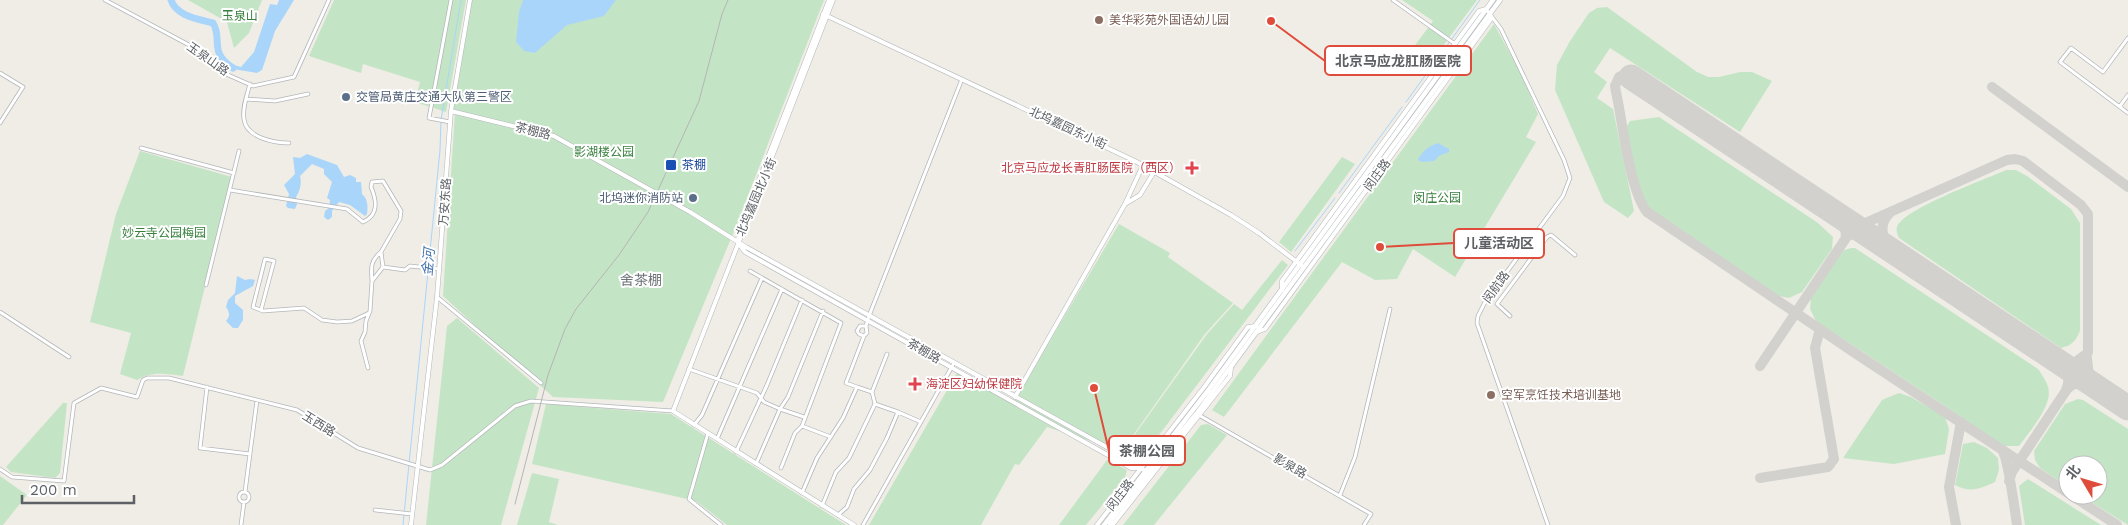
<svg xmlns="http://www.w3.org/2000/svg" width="2128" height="525" viewBox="0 0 2128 525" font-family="'Work Sans','Noto Sans SC',sans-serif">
<rect width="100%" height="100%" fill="#efede6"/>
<path fill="#c4e5c5" d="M 188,0 L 262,0 L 249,33 L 234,48 L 227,22 Z
M 334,0 L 466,0 L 446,112 L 415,102 L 420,82 L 363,64 L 361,73 L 309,56 Z
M 471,0 L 824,0 L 735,229 L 663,402 L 553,397 L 443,296 L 455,112 L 453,109 Z
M 1402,0 L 1477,0 L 1423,73 L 1404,60 L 1433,21 Z
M 1607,7 L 1697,72 L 1708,77 L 1719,77 L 1740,72 L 1752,72 L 1772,81 L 1740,132 L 1610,48 L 1594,72 L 1607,82 L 1597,98 L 1613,109 L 1634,211 L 1628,218 L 1604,202 L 1555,90 L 1557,65 L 1570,41 L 1589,13 L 1597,8 Z
M 1494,24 L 1520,72 L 1538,114 L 1526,137 L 1536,142 L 1455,277 L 1413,249 L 1397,279 L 1375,280 L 1342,262 L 1224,417 L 1212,410 Z
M 1659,117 L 1818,223 L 1833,237 L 1832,249 L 1802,292 L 1789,298 L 1775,295 L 1654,214 C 1633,190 1632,158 1626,128 L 1630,121 Z
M 140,151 L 232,177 L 183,376 C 166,374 152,371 137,380 L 120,374 L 131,333 L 90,322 L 116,214 Z
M 1342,157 L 1355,164 L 1291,252 L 1279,242 Z
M 2006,170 L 2016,170 L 2027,176 L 2071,209 L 2080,223 L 2080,331 C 2075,342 2072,345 2061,348 L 1899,238 C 1897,234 1896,231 1897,227 C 1903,209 1986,179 2006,170 Z
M 1119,224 L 1170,253 L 1168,257 L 1233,303 L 1205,334 L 1122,451 L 1047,427 L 1019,465 L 1015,464 L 981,525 L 869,525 L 957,373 L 1013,403 Z
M 1851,248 L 1855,248 L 2038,369 C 2042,375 2046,380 2048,387 C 2054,404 2029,432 2019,446 L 2003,446 L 1945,406 L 1816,321 L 1810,309 L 1811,297 L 1841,251 Z
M 1282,260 L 1288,265 L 1143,456 L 1138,458 L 1123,451 L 1207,334 L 1234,304 L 1242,310 Z
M 457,318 L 539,388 L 501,525 L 426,525 L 447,326 Z
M 1899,393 L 1911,397 L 1945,417 L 1949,429 L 1945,454 L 1894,464 L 1843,458 L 1882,400 Z
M 2078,399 L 2083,400 L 2128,429 L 2128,525 L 2080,495 L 2098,495 L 2098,465 L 2068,465 L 2068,487 L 2040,468 L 2035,460 L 2034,451 L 2065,404 Z
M 63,403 L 67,403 L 60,473 L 55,478 L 11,472 L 6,467 Z
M 546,404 L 671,414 L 846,525 L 727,525 L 696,501 L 532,464 Z
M 1208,424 L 1227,435 L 1154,525 L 1123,525 L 1201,425 Z
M 1974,442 L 1987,448 L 1998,458 L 1999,470 L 1995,482 C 1980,489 1970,493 1955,485 L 1963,444 Z
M 1107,460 L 1127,470 L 1125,477 L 1086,525 L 1059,525 Z
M 532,473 L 559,479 L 549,522 L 558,525 L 517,525 Z
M 0,476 L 27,495 L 3,525 L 0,525 Z
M 2028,479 L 2101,525 L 2025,525 L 2019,486 Z"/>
<path fill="#aad5fa" d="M 279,0 L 294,0 L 275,31 L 262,70 L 257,73 L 233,69 L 234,65 L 241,67 L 254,52 L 270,4 L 277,5 Z
M 523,0 L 616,0 L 604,16 L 567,25 L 535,53 L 524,51 L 516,42 L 519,12 Z
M 1438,143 L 1449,149 L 1449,152 L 1439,156 L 1434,161 L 1422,162 L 1418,160 C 1422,151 1429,146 1438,143 Z
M 307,154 L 337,165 L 344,177 L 350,175 L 356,178 L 356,182 L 361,182 L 362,194 C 368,199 368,207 367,214 L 365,216 L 350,205 L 339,202 L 332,211 L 332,217 L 328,220 L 324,217 L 325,211 L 329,208 L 330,200 L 327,198 L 332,182 L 324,174 L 324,169 L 312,164 L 300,176 C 302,183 300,191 296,197 L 297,204 L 295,209 L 288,208 L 286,206 L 289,194 L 284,185 L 295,174 L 293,157 L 300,158 Z
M 237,276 L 245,280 L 250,279 L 255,280 L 253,286 L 235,296 L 235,303 L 243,310 L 243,320 L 238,328 L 233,328 L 226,321 C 230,316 230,313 226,307 L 228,300 L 235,293 Z"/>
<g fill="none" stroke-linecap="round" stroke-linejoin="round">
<path stroke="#aad5fa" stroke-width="1" d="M 1406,102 L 1480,0
M 1339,193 L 1402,107
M 1295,251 L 1335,198
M 403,525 L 440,150 L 441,120 L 461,0"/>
<path stroke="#aad5fa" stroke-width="7" d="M 171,0 C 176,16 198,19 213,23 C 223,39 208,52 233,68"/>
<path stroke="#d2d1ce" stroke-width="10" d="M 1631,77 L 1625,74 L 1619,77 L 1615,86 L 1616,92 C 1623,123 1629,189 1647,212 L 1855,353 L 2068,493
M 1992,87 L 2128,187
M 1841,217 L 1845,226 L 1846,237 L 1854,233 L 1867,235
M 1889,250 C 1882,236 1878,223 1891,212
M 2085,355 L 2074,363 L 2059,362 C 2068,371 2071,378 2066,390 C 2074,382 2082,381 2092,385
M 2087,358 L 2089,376 L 2101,390
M 1760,366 L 1852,229 L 2007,160 L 2015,159 L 2023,161 L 2081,205 L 2088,214 L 2088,352 L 2081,368 L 2012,472 L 2009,481
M 2002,450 C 2008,458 2015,511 2017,525
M 1760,478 L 1828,467 L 1834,459 L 1815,348 L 1820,329
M 2071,495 L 2117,525
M 1956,525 L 1949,487 L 1961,422"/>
<path stroke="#d2d1ce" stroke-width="25" d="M 1631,77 L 2128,408"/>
<defs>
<path id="minor" d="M 105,0 L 189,45 L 206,56 L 226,74 L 253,86 L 294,77 L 329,0
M 1393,0 L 1455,44
M 1486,9 L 1501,29 L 1564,160 L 1570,178 L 1563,196 L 1486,300 L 1478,316 L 1477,323 L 1548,525
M 2128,38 L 2103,72 L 2071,48 L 2060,62 L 2128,113
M 0,73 L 23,87 L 0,123
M 250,84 C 247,95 242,108 244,119 C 246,138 275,143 289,143
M 246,99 L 275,101 L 308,94
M 2120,106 L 2128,95
M 450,122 L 429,118 L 451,0
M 141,148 L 234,173
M 230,190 L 347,209 L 363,222 C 379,215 377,201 371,187 L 372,182 L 383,181 L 401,211 L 400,219 L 381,252
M 383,267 L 372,281 C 371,268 370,261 381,252 L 383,267 L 405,270 L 410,266 L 439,269
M 750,271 L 841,323 L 802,426 L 795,433 L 781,468
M 206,285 L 239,151
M 437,297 L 541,383
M 261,310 L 274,261 L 265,259 L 253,307 L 263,311 L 304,308 L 322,320 L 337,322 L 352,321 L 369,313
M 0,312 L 69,357
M 1510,316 L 1497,304 L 1547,237 L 1551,235 L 1575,255
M 864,336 L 859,334 L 857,331 L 860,326 L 866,326
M 368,368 L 361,341 L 365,332 L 366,321 L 370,311 L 372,281
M 689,369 L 757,393 L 764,402 L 780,409 L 788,397 L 823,311
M 207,387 L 200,448 L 250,454
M 857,387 L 846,383 L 864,336 L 867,333 L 866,326 L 869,316 L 962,79
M 875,404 L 898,412
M 1197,414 L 1371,514 L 1364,525
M 694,425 L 702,415 L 762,278
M 802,426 L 831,437
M 708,433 L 689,499 L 721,525
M 717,439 L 782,289
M 736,452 L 767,385 L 802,300
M 756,464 L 780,409 L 804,417
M 0,469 L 12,477 L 64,481 L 74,403 L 101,388 L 137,397 L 143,380 L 147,378 L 169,378 L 297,410 L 358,448 L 430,470 L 442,465 L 515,406 L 531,401 L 673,411
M239 497a5 5 0 1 1 10 0a5 5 0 1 1-10 0Z
M 245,492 L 257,400
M 802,493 L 817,458 L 843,418 L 857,387 L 872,392
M 1340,495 L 1355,457 L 1390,309
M 822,506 L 836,472 L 849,458 L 875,404 L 872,392 L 887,354
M 375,510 L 412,514
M 838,515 L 847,507 L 854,489 L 870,470 L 887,438 L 898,412 L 921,422
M 241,525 L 244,502
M 863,525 L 954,363"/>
<path id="tertiary" d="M 833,0 L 673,411 L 854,525
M 823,14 L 1135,161 L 1231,215 L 1259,233 L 1301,265
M 451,111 L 554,136 L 561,140 L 690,212 L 746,247 L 1112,450 L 1147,472
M 1125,204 L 1140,195 L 1154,172
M 738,240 L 739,232 L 829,0
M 739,244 L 745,252 L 1131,468 L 1141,468
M 1282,290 L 1282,281 L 1479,11 L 1486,9
M 1257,332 L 1265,329 L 1491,19 L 1490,13
M 1015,397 L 1125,204 L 1143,165
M 411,525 L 437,297 L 451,111 L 470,0
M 1097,525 L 1205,386 L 1248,327 L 1256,326
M 1110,525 L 1114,523 L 1230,376 L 1231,368"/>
<path id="secondary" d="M 1104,525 L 1209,389 L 1493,0
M 1110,525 L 1111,520 L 1197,413 L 1500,0"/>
</defs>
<use href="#minor" stroke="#b3b6ba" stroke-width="4.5"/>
<use href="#tertiary" stroke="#b3b6ba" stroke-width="5"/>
<use href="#secondary" stroke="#b4b8bc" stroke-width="5.5"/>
<use href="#minor" stroke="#fff" stroke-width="3"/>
<use href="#tertiary" stroke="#fff" stroke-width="4"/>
<use href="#secondary" stroke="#fff" stroke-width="4.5"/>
<path stroke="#b4b5b5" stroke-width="1" d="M 515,504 L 548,375 L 565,329 L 576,309 L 619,255 L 648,212 L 699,101 L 722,14 L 728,0"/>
</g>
<g fill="#8d6e63" stroke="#fff" stroke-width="2">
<circle cx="1099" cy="20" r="5"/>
<circle cx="1491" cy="395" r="5"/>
</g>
<g fill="#5c6f8a" stroke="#fff" stroke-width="2">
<circle cx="346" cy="97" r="5"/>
<circle cx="693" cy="198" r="5"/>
</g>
<rect fill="#1a4fb4" stroke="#fff" stroke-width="2" x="665" y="159" width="12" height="12" rx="2.5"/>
<g fill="#e0444e" stroke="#fff" stroke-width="2">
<path d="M1189.5 160.5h5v5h5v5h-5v5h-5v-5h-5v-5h5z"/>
<path d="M912.5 376.5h5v5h5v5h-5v5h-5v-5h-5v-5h5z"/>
</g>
<g text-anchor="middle" stroke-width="4" stroke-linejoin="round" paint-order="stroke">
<g font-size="12" fill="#39803f" stroke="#fff">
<text x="240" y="20">玉泉山</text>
<text x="604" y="156">影湖楼公园</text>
<text x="1437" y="202">闵庄公园</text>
<text x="164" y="237">妙云寺公园梅园</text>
</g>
<g font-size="12" fill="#785e54" stroke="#fff" text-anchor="start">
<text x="1109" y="24">美华彩苑外国语幼儿园</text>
<text x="1501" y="399">空军烹饪技术培训基地</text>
</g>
<g font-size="12" fill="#5d6165" stroke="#fff">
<text transform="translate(208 59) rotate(35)" y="4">玉泉山路</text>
<text transform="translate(1068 128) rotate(25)" y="4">北坞嘉园东小街</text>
<text transform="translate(533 131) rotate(14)" y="4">茶棚路</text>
<text transform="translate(1377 175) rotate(-54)" y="4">闵庄路</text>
<text transform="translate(756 197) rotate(-67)" y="4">北坞嘉园北小街</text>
<text transform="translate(445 202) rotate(-86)" y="4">万安东路</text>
<text transform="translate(1496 287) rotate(-54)" y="4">闵航路</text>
<text transform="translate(924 351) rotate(30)" y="4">茶棚路</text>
<text transform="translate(319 424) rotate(32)" y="4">玉西路</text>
<text transform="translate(1290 466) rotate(30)" y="4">影泉路</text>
<text transform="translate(1120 495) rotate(-52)" y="4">闵庄路</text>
</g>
<g font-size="12" fill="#4e5e75" stroke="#fff" text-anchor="start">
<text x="356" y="101">交管局黄庄交通大队第三警区</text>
<text x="683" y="202" text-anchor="end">北坞迷你消防站</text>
</g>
<g font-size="12" fill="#164399" stroke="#fff" text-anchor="start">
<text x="682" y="169">茶棚</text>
</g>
<g font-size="12" fill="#be3a42" stroke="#fff" text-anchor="end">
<text x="1181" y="172">北京马应龙长青肛肠医院（西区）</text>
<text x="926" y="388" text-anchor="start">海淀区妇幼保健院</text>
</g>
<g font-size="14" font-style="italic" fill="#4776ac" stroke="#fff">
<text transform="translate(428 262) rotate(-85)" y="5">金河</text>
</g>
<g font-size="14" fill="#6e7377" stroke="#fff">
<text x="641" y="285">舍茶棚</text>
</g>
</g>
<path fill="none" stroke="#e04c3b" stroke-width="2" d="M1271 21L1325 61M1380 247L1454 243M1094 388L1109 451"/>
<g fill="#e04c3b" stroke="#fff" stroke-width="2">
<circle cx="1271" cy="21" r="5"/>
<circle cx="1380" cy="247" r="5"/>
<circle cx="1094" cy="388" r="5"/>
</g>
<g fill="#fff" stroke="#e04c3b" stroke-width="2">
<rect x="1325" y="46" width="146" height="29" rx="5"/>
<rect x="1454" y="229" width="90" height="29" rx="5"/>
<rect x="1109" y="436" width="76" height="29" rx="5"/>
</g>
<g font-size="14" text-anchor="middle" font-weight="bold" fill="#5d6165">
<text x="1398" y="66">北京马应龙肛肠医院</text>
<text x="1499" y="248">儿童活动区</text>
<text x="1147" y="456">茶棚公园</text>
</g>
<g transform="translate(2083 480) rotate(308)"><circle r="24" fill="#ffffff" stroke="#bec0c1"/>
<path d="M0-4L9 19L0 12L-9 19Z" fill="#e04c3b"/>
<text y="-8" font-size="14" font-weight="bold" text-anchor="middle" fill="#5d6165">北</text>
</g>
<path d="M22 495v8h112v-8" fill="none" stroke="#5d6165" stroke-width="2.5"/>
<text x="30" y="495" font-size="15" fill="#5d6165" stroke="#ffffff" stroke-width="4" paint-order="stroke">200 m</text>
</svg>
